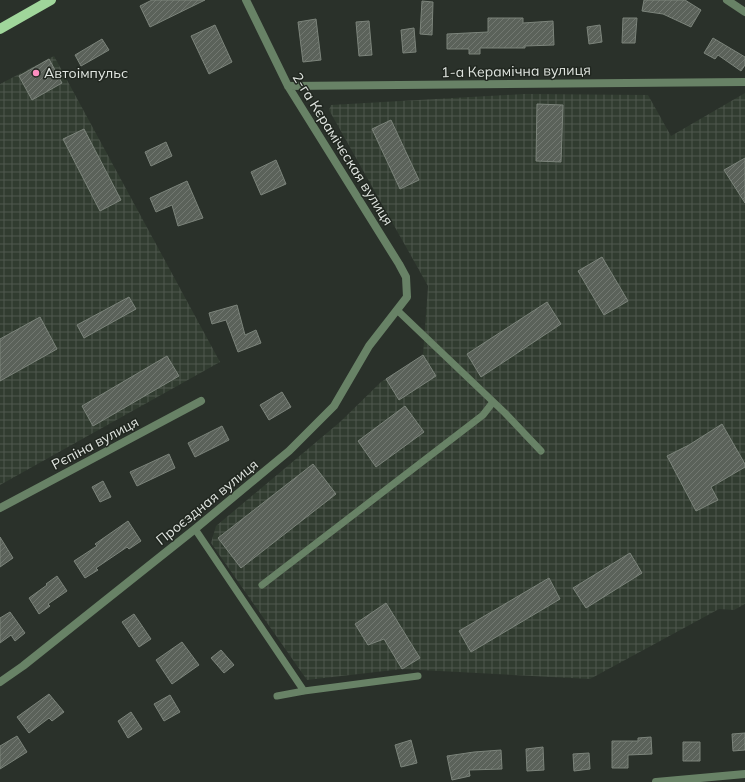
<svg xmlns="http://www.w3.org/2000/svg" width="745" height="782" viewBox="0 0 745 782" font-family="Mulish,sans-serif">
<defs>
<pattern id="industrial-grid" width="8" height="8" patternUnits="userSpaceOnUse"><rect width="8" height="8" fill="#313c30"/><path d="M0 4h8M4 0v8" fill="none" stroke="#4f584e"/></pattern>
<pattern id="building-hatch" width="6" height="6" patternUnits="userSpaceOnUse"><rect width="6" height="6" fill="#5b625a"/><path d="M-1 1l2-2M0 6l6-6M5 7l2-2" fill="none" stroke="#727871"/></pattern>
</defs>
<rect width="100%" height="100%" fill="#2a312a"/>
<path fill="url(#industrial-grid)" d="M 54,56 L 220,362 L 0,485 L 0,84 Z
M 745,93 L 745,604 L 734,610 L 719,609 L 590,679 L 402,669 L 307,680 L 211,543 L 216,526 L 340,422 L 381,382 L 423,355 L 428,286 L 329,110 L 331,105 L 524,94 L 648,95 L 671,136 Z"/>
<path fill="url(#building-hatch)" stroke="#7c847b" d="M 152,0 L 205,0 L 150,27 L 140,6 Z
M 644,0 L 685,0 L 701,10 L 691,27 L 663,14 L 642,11 Z
M 422,1 L 433,2 L 432,35 L 420,34 Z
M 488,18 L 523,18 L 523,23 L 553,21 L 554,45 L 525,46 L 525,48 L 480,48 L 480,54 L 469,54 L 469,49 L 447,49 L 447,34 L 488,32 Z
M 623,18 L 637,18 L 635,43 L 622,43 Z
M 316,19 L 321,60 L 303,62 L 298,22 Z
M 369,21 L 372,55 L 359,56 L 356,22 Z
M 215,25 L 232,62 L 209,74 L 191,36 Z
M 600,25 L 602,42 L 589,44 L 587,27 Z
M 414,28 L 416,52 L 403,53 L 401,30 Z
M 713,38 L 745,57 L 745,65 L 741,71 L 718,55 L 715,59 L 704,53 Z
M 102,39 L 109,50 L 81,66 L 75,55 Z
M 49,59 L 62,83 L 32,100 L 19,76 Z
M 537,104 L 563,105 L 561,162 L 536,161 Z
M 391,120 L 419,180 L 400,189 L 372,129 Z
M 84,129 L 121,200 L 100,211 L 63,139 Z
M 166,142 L 172,156 L 151,166 L 145,152 Z
M 745,158 L 745,203 L 724,170 Z
M 276,160 L 286,184 L 261,195 L 251,172 Z
M 187,181 L 203,218 L 178,226 L 172,205 L 156,212 L 150,198 Z
M 602,257 L 628,301 L 604,315 L 578,271 Z
M 129,297 L 136,309 L 84,338 L 77,325 Z
M 547,302 L 561,324 L 481,377 L 467,354 Z
M 237,305 L 245,335 L 256,330 L 261,343 L 238,352 L 226,320 L 212,324 L 209,313 Z
M 40,317 L 57,349 L 0,381 L 0,339 Z
M 423,355 L 436,376 L 399,400 L 386,379 Z
M 167,356 L 179,376 L 93,426 L 82,406 Z
M 282,392 L 291,407 L 269,420 L 260,405 Z
M 405,406 L 424,432 L 376,467 L 358,441 Z
M 722,424 L 745,464 L 745,467 L 711,487 L 718,500 L 696,511 L 667,456 L 689,445 Z
M 222,426 L 229,440 L 195,457 L 188,443 Z
M 169,454 L 175,468 L 137,486 L 130,472 Z
M 313,464 L 336,494 L 241,568 L 218,538 Z
M 103,481 L 111,497 L 100,502 L 92,487 Z
M 128,521 L 141,541 L 129,549 L 127,547 L 96,568 L 98,570 L 85,578 L 74,561 L 97,546 L 95,544 Z
M 0,537 L 13,558 L 0,567 Z
M 630,553 L 642,573 L 586,608 L 573,588 Z
M 57,576 L 67,591 L 48,604 L 50,606 L 39,614 L 29,598 L 47,585 L 46,584 Z
M 549,578 L 560,599 L 471,652 L 459,631 Z
M 386,603 L 420,658 L 402,669 L 384,639 L 368,645 L 355,624 Z
M 10,612 L 25,633 L 15,641 L 11,635 L 0,643 L 0,618 Z
M 134,614 L 151,639 L 139,647 L 122,622 Z
M 182,642 L 199,665 L 172,684 L 156,660 Z
M 221,650 L 234,665 L 224,673 L 211,658 Z
M 49,694 L 64,712 L 52,721 L 49,718 L 29,733 L 17,717 Z
M 170,695 L 180,712 L 164,721 L 154,704 Z
M 131,712 L 142,729 L 128,738 L 118,721 Z
M 745,733 L 745,750 L 733,751 L 732,734 Z
M 17,736 L 27,752 L 0,769 L 0,746 Z
M 651,737 L 652,754 L 628,755 L 628,768 L 612,768 L 612,741 L 638,741 L 638,738 Z
M 411,740 L 417,763 L 401,767 L 395,745 Z
M 683,742 L 700,742 L 700,761 L 683,761 Z
M 543,747 L 544,770 L 527,771 L 526,749 Z
M 501,750 L 502,769 L 469,770 L 470,776 L 452,780 L 447,756 L 474,752 Z
M 589,753 L 590,769 L 574,771 L 573,754 Z"/>
<g fill="none" stroke-linecap="round" stroke-linejoin="round">
<path stroke="#688266" stroke-width="7" d="M 397,310 L 505,413 L 541,451
M 195,529 L 304,691
M 262,585 L 483,415 L 493,402
M 277,696 L 304,691 L 418,676"/>
<path stroke="#688266" stroke-width="8" d="M 727,0 L 745,12
M 288,86 L 745,82
M 0,508 L 201,401
M 0,682 L 23,666 L 195,529 L 289,451 L 334,406 L 369,346 L 407,297 L 406,277 L 399,264 L 288,86 L 246,0
M 656,782 L 745,774"/>
<path stroke="#a0d69b" stroke-width="10" d="M 0,29 L 51,0"/>
</g>
<circle fill="#fd8ec0" stroke="#212720" stroke-width="1.5" cx="36" cy="73" r="4"/>
<g text-anchor="middle" stroke-width="3" stroke-linejoin="round" paint-order="stroke">
<g font-size="14" fill="#e0e5e0" stroke="#212720">
<text transform="translate(516 71) rotate(-1)" y="5">1-а Керамічна вулиця</text>
<text transform="translate(343 149) rotate(58)" y="5">2-га Кєрамічєская вулиця</text>
<text transform="translate(95 443) rotate(-28)" y="5">Рєпіна вулиця</text>
<text transform="translate(207 502) rotate(-39)" y="5">Проєздная вулиця</text>
</g>
<g font-size="14" fill="#e0e5e0" stroke="#212720" text-anchor="start">
<text x="44" y="78">Автоімпульс</text>
</g>
</g>
</svg>
